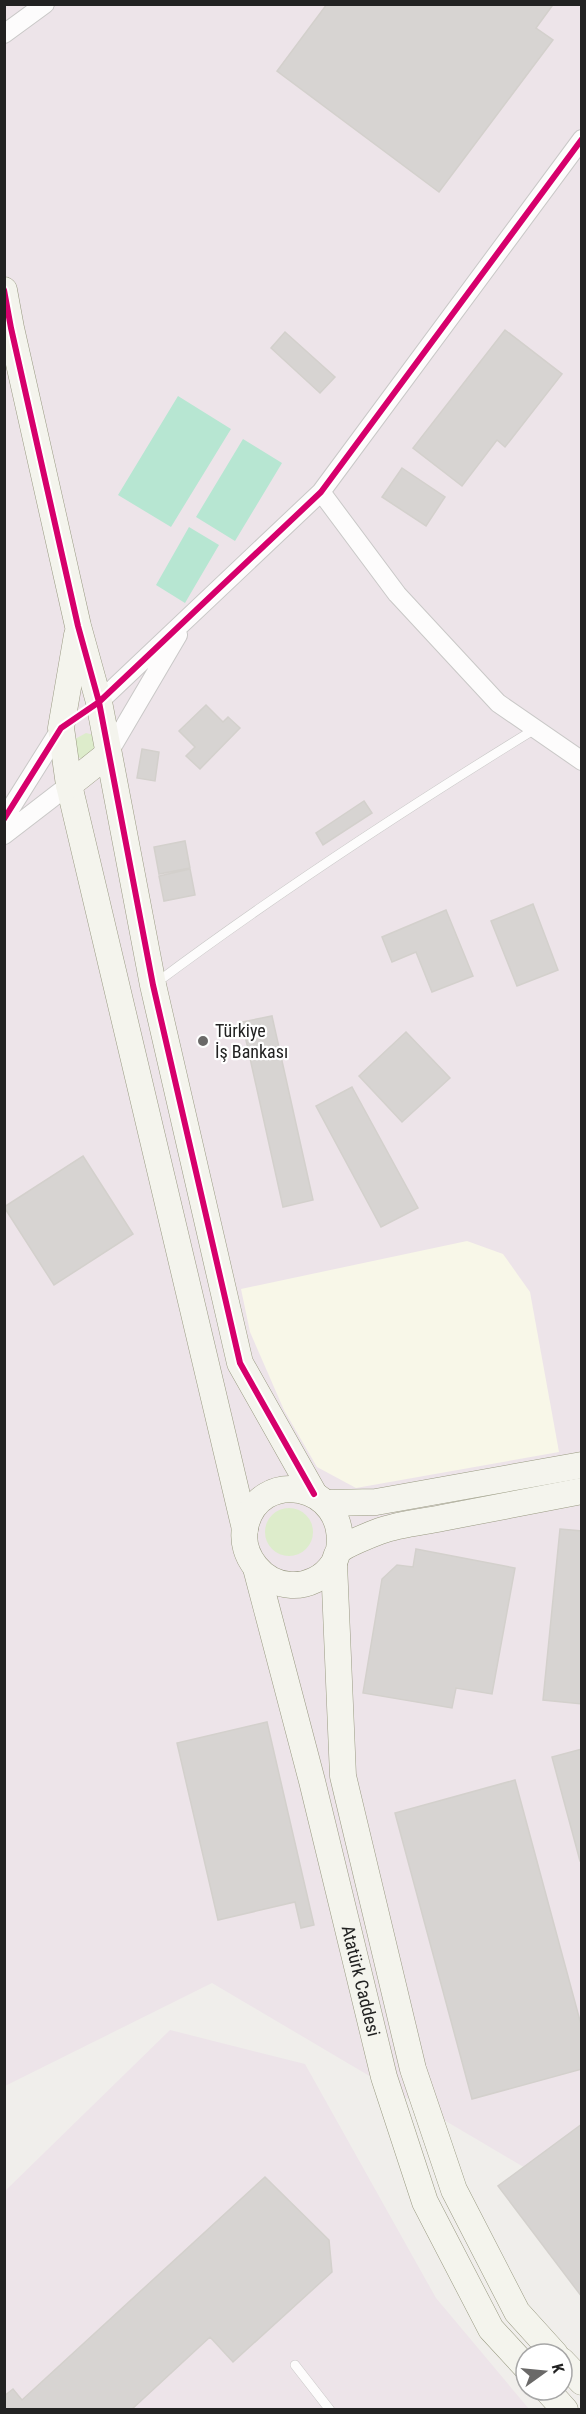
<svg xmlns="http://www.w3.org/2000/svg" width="586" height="2414" viewBox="0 0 586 2414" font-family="'Roboto Condensed',sans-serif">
<rect width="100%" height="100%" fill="#f0eeeb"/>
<path fill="#ede4e9" d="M 5,5 L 581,5 L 581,2251 L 527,2169 L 212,1983 L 5,2086 Z
M 170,2030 L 305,2064 L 436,2298 L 529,2409 L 5,2410 L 5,2191 Z"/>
<path fill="#f8f7e8" d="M 467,1241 L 503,1254 L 530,1292 L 559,1452 L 356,1488 L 317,1467 L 284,1410 L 250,1332 L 241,1289 Z"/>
<path fill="#ddeccb" d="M 86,733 L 94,735 L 100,746 L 84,760 L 76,756 L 75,739 Z
M265 1532a24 24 0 1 1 48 0a24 24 0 1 1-48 0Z"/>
<path fill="#b7e6d2" d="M 178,396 L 231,429 L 171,527 L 118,495 Z
M 243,439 L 282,463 L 235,541 L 196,517 Z
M 189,527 L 219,545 L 185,603 L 156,585 Z"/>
<path fill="#d7d4d2" stroke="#d3d0cc" stroke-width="1.5" d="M 327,4 L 550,4 L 552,6 L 536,28 L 553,40 L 439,192 L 277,71 Z
M 505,330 L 562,374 L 505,447 L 497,440 L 462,486 L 413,448 Z
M 285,332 L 335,377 L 320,393 L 271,348 Z
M 402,468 L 445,497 L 426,526 L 382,497 Z
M 206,705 L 223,722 L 228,717 L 240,728 L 200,769 L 186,756 L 195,747 L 179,731 Z
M 142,749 L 159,752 L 155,781 L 137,778 Z
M 364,801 L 372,813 L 323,845 L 316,833 Z
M 185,841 L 190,868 L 159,874 L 154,847 Z
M 190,869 L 195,895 L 164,901 L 159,876 Z
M 533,904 L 558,970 L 517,986 L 491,921 Z
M 446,910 L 473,976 L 432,992 L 416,952 L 392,962 L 382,937 Z
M 272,1016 L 313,1200 L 283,1207 L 242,1022 Z
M 406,1032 L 450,1078 L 402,1122 L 359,1076 Z
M 352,1087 L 418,1208 L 381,1227 L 316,1106 Z
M 83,1156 L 133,1234 L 54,1285 L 4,1207 Z
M 560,1529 L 582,1531 L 582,1704 L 543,1700 Z
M 416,1549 L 515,1568 L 492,1694 L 456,1688 L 452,1708 L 363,1693 L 382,1579 L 397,1565 L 413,1567 Z
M 267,1722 L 314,1925 L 301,1928 L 295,1902 L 218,1920 L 177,1743 Z
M 582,1749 L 582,1861 L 580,1861 L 552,1757 Z
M 515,1780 L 582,2028 L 582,2069 L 472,2099 L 395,1813 Z
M 582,2124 L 582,2297 L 498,2186 Z
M 265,2177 L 329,2240 L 332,2272 L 233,2362 L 210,2337 L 131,2410 L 4,2410 L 4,2396 L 13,2389 L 22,2400 Z"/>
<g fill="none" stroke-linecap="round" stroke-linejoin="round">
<defs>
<path id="lane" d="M 156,983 C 278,892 405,809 535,729
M 295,2365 L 330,2410"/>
<path id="street" d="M 4,34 L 45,4
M 321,492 L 397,594 L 498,703 L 582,761
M 99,702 L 321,492 L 582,139
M 108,754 L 178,635
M 4,819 L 61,728
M 4,835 L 69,785"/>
<g id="secondary">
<path d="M 4,290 L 11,328 L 78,626 L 99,702 L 153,985 L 240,1363 L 314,1494"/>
<path d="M 77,635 L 61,728 L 69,785 L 245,1529"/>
<path d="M 69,785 L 108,754"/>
<path d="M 326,1503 L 376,1502 L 582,1465"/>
<path d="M 339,1550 C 349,1482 257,1466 245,1528 C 240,1556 263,1584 291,1585 C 307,1586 324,1578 333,1564 C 336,1560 336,1554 339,1551 C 344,1545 372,1534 380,1531 C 399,1524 422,1522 442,1518 C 489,1509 535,1500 582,1491"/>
<path d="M 334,1563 L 343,1776 L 413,2069 L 454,2190 L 517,2312 L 555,2354"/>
<path id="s1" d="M 256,1568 L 312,1781 L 384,2077 L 425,2202 L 491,2329 L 526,2367"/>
<path d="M 562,2361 L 582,2382"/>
<path d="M 547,2390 L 565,2410"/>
</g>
</defs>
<use href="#lane" stroke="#c9c8c7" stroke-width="10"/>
<use href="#street" stroke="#c9c8c7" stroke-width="20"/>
<use href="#secondary" stroke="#999a82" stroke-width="27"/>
<use href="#lane" stroke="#fdfcfc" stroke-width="9"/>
<use href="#street" stroke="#fdfcfc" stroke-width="18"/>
<use href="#secondary" stroke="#f4f4ed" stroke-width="26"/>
<defs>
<path id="cycleway" d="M 4,290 L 11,328 L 78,626 L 99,702 L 153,985 L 240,1363 L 314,1494
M 4,819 L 61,728 L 99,702 L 321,492 L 582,139"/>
</defs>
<use href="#cycleway" stroke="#fff" stroke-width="10"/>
<use href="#cycleway" stroke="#d6006c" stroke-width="6"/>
</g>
<circle fill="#6a6968" stroke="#fff" stroke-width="2" cx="203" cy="1041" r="6"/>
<g text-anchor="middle" stroke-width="4.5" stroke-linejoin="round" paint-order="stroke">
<g font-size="18" fill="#222" stroke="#fff" text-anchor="start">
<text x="215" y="1037">Türkiye<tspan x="215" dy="21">İş Bankası</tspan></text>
</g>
<g font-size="18" fill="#222" stroke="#fff">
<text dy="6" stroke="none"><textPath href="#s1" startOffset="426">Atatürk Caddesi</textPath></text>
</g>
</g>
<rect width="586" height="2414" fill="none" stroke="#222222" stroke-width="12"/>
<g transform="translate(544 2372) rotate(75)"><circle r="28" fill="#ffffff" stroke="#a7a7a7" stroke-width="1.5"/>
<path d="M0-4.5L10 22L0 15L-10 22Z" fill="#6a6968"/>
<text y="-9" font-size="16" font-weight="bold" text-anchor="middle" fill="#222222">K</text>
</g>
</svg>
